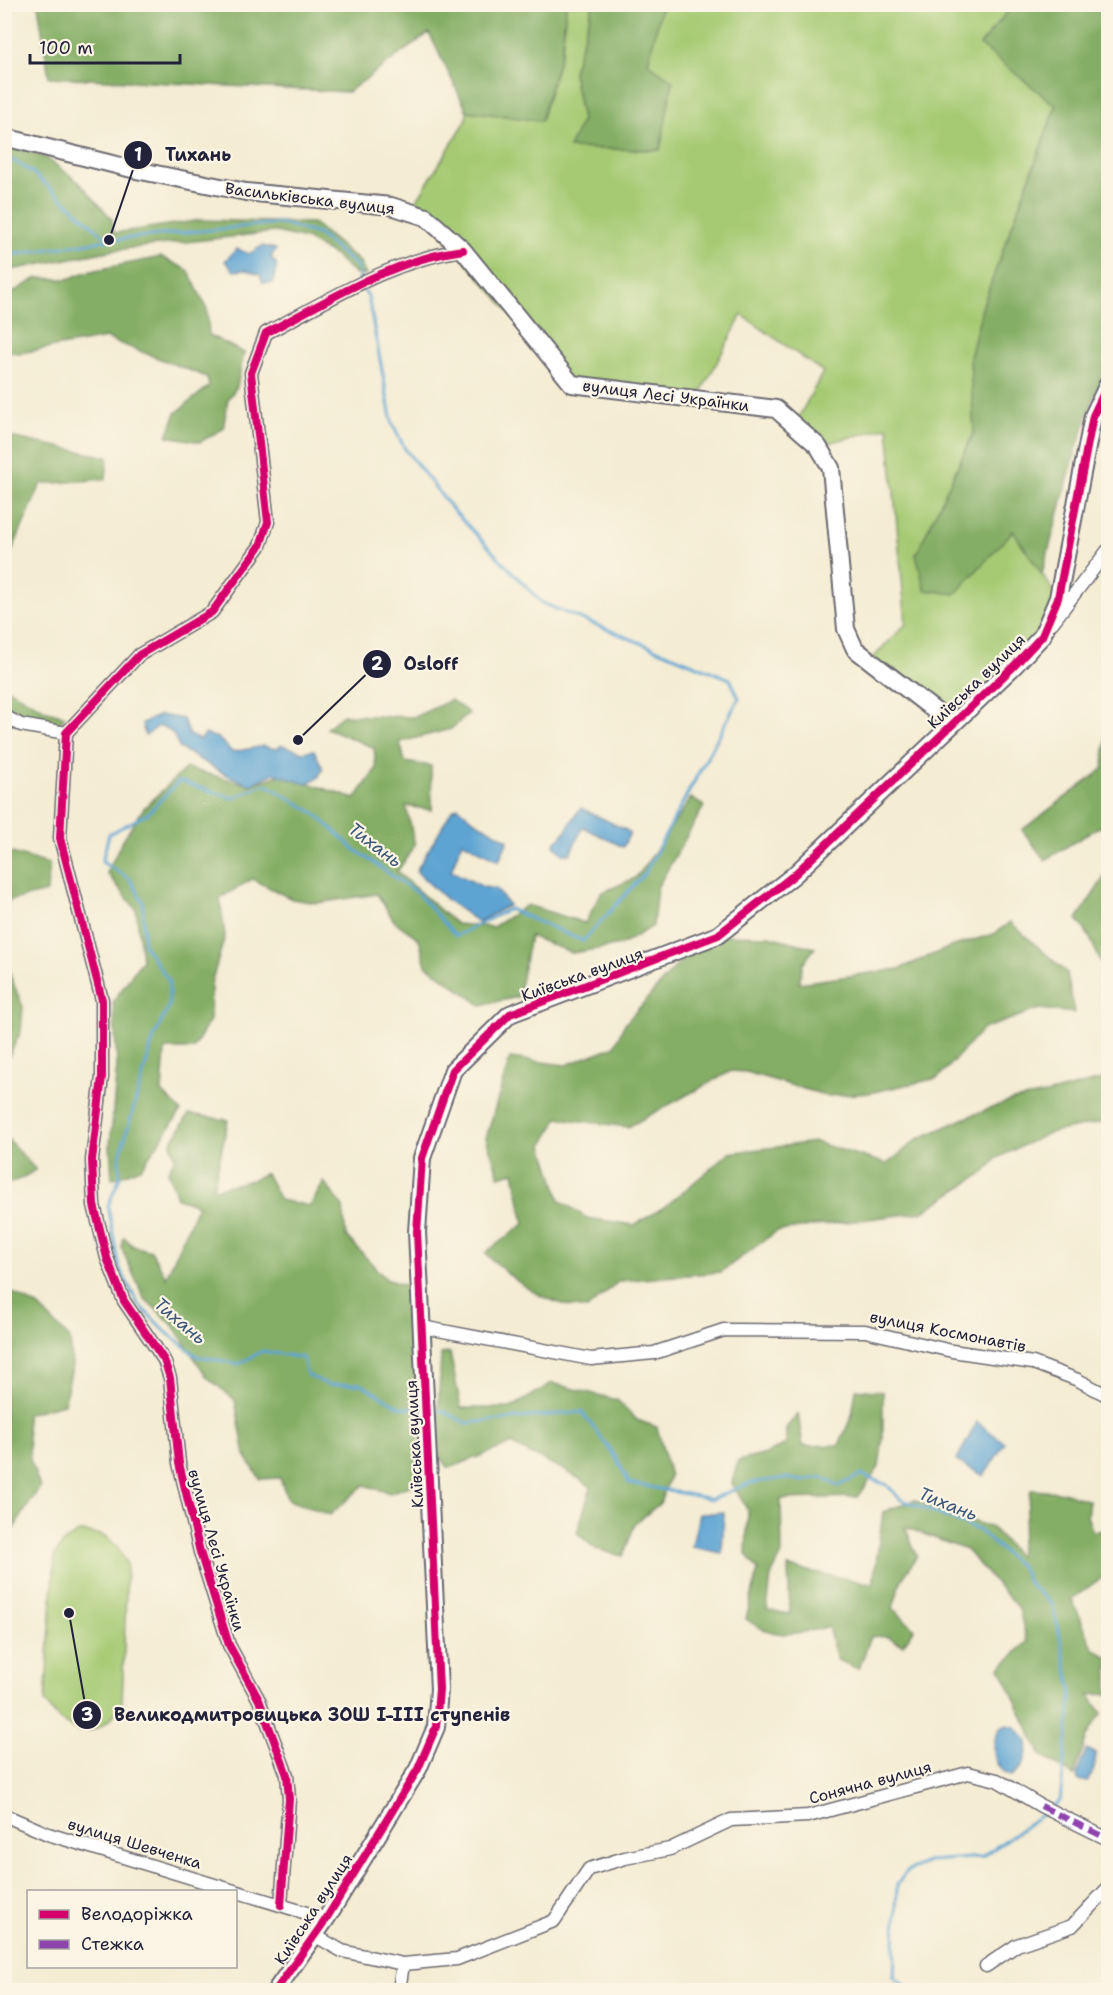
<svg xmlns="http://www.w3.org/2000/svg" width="1113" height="1995" viewBox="0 0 1113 1995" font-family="'Shantell Sans',sans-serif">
<rect width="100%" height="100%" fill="#fcf5e5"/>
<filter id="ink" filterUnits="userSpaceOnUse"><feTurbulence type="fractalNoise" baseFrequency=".0167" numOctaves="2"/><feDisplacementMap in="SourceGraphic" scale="12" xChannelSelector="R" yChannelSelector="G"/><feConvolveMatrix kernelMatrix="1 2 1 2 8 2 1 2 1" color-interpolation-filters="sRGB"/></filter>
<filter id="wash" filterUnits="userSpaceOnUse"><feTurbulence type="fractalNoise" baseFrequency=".008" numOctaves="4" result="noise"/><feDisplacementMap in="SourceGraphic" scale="24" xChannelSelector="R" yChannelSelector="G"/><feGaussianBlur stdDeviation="1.35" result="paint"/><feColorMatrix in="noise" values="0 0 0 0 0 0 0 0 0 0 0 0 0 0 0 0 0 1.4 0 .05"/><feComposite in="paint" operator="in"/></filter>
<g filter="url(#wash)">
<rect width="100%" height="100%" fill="#f4ecd3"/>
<path fill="#a6ca73" stroke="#647657" stroke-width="1.5" d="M 566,5 L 593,5 L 573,72 L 582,120 L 569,148 L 660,150 L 648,63 L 662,5 L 1013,5 L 980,45 L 1056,105 L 983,305 L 970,358 L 974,432 L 916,555 L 1013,530 L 1058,598 L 1042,636 L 952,724 L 870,661 L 906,624 L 888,427 L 818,446 L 795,424 L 823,372 L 742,315 L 698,398 L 572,384 L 415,203 L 466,121 L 467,111 L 541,120 L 562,49 Z
M 79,1532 C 108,1533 114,1539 127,1564 L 122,1705 C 95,1742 71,1738 45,1702 L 55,1554 L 64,1542 Z"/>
<path fill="#84ae65" stroke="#536850" stroke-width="1.5" d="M 38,5 L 38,4 L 566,5 L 562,49 L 541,121 L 467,111 L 429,33 L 348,92 L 49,77 Z
M 593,5 L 662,5 L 648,63 L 673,81 L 660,150 L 569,148 L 582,120 L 573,72 Z
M 1013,5 L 1108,5 L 1108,356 L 1076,450 L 1042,574 L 1013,531 L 955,594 L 925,590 L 916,555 L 974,432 L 970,358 L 983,305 L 1056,106 L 980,45 Z
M 5,143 L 45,157 L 80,183 L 112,219 L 114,233 L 201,220 L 313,223 L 360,262 L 366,275 L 356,274 L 334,255 L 306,239 L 275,232 L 114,250 L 5,271 Z
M 161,257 L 188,270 L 207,309 L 209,335 L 244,353 L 237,387 L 228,399 L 223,429 L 200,442 L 167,436 L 176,413 L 209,386 L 207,377 L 106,338 L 20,353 L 5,351 L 5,297 L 37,278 L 68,279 L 86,272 Z
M 5,436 L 108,457 L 106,479 L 41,484 L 5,567 Z
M 4,687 L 47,711 L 65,716 L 58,726 L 5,723 Z
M 451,700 L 469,713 L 451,729 L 400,742 L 405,762 L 431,766 L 432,810 L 406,806 L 415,845 L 397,872 L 456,924 L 493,927 L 527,905 L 585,923 L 601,893 L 635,878 L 643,869 L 691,798 L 704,806 L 657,888 L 653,926 L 621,945 L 572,953 L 530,936 L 518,997 L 481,1005 L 426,965 L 419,939 L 394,921 L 377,894 L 317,903 L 292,899 L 252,879 L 220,898 L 225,936 L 211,984 L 210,1020 L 193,1049 L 165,1049 L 162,1092 L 181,1111 L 141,1168 L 112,1179 L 110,1146 L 117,1065 L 113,1002 L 142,960 L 136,909 L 107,873 L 122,841 L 144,808 L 186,768 L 250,785 L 282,774 L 355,799 L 376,769 L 374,748 L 327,728 L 343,715 L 414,717 Z
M 1108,736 L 1108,826 L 1097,828 L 1045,860 L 1022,830 L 1103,769 L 1106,739 Z
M 5,851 L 49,864 L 47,892 L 8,901 L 5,928 Z
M 1105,876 L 1108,876 L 1108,978 L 1089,936 L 1077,919 Z
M 1010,922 L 1067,973 L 1074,1013 L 1039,1009 L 983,1029 L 938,1078 L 869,1093 L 828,1096 L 746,1072 L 731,1071 L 628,1127 L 558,1118 L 543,1145 L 560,1200 L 587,1218 L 634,1225 L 666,1206 L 729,1153 L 815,1142 L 887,1164 L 918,1139 L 970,1116 L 1013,1100 L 1046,1094 L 1108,1078 L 1108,1121 L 1049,1133 L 997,1158 L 985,1172 L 922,1212 L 777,1231 L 721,1272 L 619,1281 L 587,1309 C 541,1303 517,1284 485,1253 L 524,1224 L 514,1172 L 499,1176 L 486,1138 L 510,1058 L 566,1065 L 615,1046 L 624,1025 L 693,947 L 718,935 L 769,936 L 815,948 L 803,963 L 799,983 L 899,969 L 953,946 L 994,934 Z
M 5,946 L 10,975 L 23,1007 L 21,1031 L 5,1064 Z
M 189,1114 L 228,1120 L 213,1189 L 252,1180 L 266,1173 L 280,1200 L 310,1206 L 324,1182 L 343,1207 L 346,1236 L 386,1279 L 412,1288 L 418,1395 L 418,1483 L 390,1493 L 364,1485 L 330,1515 L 288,1500 L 280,1478 L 260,1479 L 245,1455 L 235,1400 L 207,1377 L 172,1324 L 144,1298 L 121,1247 L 124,1237 L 133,1246 L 151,1251 L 166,1277 L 198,1205 L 177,1198 L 168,1171 L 175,1158 L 171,1143 Z
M 4,1135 L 36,1170 L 20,1179 L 5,1184 Z
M 5,1289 L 38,1306 L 70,1339 L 72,1367 L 64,1404 L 26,1414 L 30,1459 L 40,1487 L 12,1531 L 5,1559 Z
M 450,1353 L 461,1408 L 511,1408 L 552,1383 L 617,1400 L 637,1420 L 657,1427 L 670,1476 L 660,1503 L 635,1524 L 623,1556 L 596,1549 L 577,1533 L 591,1487 C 566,1468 538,1459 511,1444 L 449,1468 L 436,1451 L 441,1354 Z
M 856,1389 L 883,1392 L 883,1438 L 879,1467 L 858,1497 L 781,1499 L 782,1554 L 771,1576 L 767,1610 L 790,1614 L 788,1567 L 873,1584 L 883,1512 L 914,1500 L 992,1528 L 1018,1556 L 1031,1490 L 1063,1492 L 1089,1501 L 1087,1516 L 1093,1532 L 1108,1529 L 1108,1573 L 1072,1599 L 1093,1648 L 1108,1657 L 1108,1694 L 1089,1695 L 1102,1713 L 1087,1736 L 1074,1776 L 1041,1755 L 1000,1668 L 1027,1642 L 1019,1609 L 966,1550 L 905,1527 L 917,1556 L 901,1581 L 893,1608 L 914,1629 L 903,1645 L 888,1637 L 871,1636 L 859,1669 L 837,1660 L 828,1627 C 795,1634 775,1641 746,1619 L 758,1570 L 746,1554 L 748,1511 L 732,1483 L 738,1461 L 766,1454 L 786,1444 L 786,1428 L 798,1414 L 803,1446 L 839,1445 L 852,1415 Z"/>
<path fill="#5da4d3" stroke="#406387" stroke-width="1.5" d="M 262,246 L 276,249 L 271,257 L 277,265 L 273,283 L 263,283 L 260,275 L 246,270 L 234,271 L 225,261 L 237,249 L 249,254 Z
M 160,715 L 183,719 L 189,735 L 200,740 L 205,734 L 218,738 L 232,752 L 264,746 L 276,749 L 282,745 L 303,752 L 314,750 L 323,769 L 318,778 L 305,784 L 274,773 L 250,785 L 225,774 L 179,748 C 175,736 172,729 159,726 L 145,736 L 142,723 Z
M 458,807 L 473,820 L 508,840 L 499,861 L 462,841 L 451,871 L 483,887 L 496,889 L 509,905 L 478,922 L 447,900 L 416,871 L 452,810 Z
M 581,808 L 626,830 L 630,833 L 623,847 L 583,827 L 570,854 L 563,854 L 554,845 L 556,841 C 566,836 572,817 581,808 Z
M 977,1422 L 1005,1443 L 984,1476 L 956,1461 Z
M 724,1512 L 722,1553 L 692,1547 L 699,1514 Z
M 1007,1725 L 1015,1727 L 1028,1741 C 1027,1756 1025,1768 1011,1776 C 992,1769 990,1745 1000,1728 Z
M 1086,1750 L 1096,1754 C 1095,1765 1094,1773 1088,1782 L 1078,1780 L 1077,1774 Z"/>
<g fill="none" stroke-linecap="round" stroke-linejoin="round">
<path stroke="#5da4d3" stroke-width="3" d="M 4,155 L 33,173 L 109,240
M 4,256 L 109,240 L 280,223 L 318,234 L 358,267 L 360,278
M 362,288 L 368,296 L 392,423 L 405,449 L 453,510 L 542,603 L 730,679 L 739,698 L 645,873 L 583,941 L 509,909 L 456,936 L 417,893 L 354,849 L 313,812 L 265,784 L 233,798 L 179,781 L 147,814 L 109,834 L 102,862 L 130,879 L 143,902 L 144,945 L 169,981 L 169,1006 L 154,1037 L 119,1159 L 120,1177 L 108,1206 L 119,1267 L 138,1304 L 166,1332 L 197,1356 L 239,1364 L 262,1351 L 303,1358 L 307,1375 L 329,1385 L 361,1384 L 400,1407 L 419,1409
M 432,1410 L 441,1410 L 466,1423 L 582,1412 L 617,1459 L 629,1483 L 712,1499 L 750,1483 L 785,1478 L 803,1481 L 821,1477 L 838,1486 L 861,1475 L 887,1485 L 900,1499 L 978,1530 L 1022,1568 L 1028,1583 L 1053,1605 L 1072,1691 L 1060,1801 L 1052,1807
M 909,1990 L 894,1977 L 897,1885 L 907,1871 L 930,1861 L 982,1857 L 1044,1813"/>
</g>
</g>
<g filter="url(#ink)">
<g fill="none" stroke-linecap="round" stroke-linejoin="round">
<defs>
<path id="street" d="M 1052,623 L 1108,550
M 4,716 L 21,725 L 66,733
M 422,1327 L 591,1359 L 654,1353 L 724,1330 L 865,1331 L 952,1351 L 1033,1363 L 1078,1380 L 1108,1396
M 4,1815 L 48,1834 L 326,1919
M 281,1905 L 289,1799 L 287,1775 L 259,1700 L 229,1645 L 200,1552 L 179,1463 L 170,1378 L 164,1360 L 124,1301 L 107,1258 L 94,1205 L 92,1160 L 102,1077 L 102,1000 L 60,838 L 66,733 L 139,655 L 212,612 L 260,546 L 268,522 L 251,373 L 266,333 C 330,300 390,260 463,250
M 314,1935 L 342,1951 L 403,1964 L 457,1959 L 554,1921 L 589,1869 L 625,1858 L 670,1849 L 731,1820 L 808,1816 L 968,1773 L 997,1780 L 1041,1806 L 1108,1839
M 986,1966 L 1017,1945 L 1072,1926 L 1108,1888
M 399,1990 L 403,1964"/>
<path id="secondary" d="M 4,137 L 136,170 L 246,192 L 391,206 L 426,217 L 463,250 L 572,384 L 776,409 L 818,446 L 831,468 L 846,629 L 855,649 L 952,724
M 276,1990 L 326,1919 L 418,1769 L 436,1727 L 439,1689 L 417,1232 L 422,1158 L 453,1070 L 510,1014 L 718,935 L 794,875 L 1014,666 L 1042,636 L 1058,598 L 1093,416 L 1108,384"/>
</defs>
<use href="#street" stroke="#6c6970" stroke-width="15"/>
<use href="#secondary" stroke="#6c6970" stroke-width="20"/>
<use href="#street" stroke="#fff" stroke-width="12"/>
<use href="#secondary" stroke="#fff" stroke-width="16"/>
<path stroke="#8e44ad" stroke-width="6" stroke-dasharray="12 6" stroke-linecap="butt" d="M 1041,1806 L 1108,1839"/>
<defs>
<path id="cycleway" d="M 281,1905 L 289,1799 L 287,1775 L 259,1700 L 229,1645 L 200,1552 L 179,1463 L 170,1378 L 164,1360 L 124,1301 L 107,1258 L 94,1205 L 92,1160 L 102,1077 L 102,1000 L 60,838 L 66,733 L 139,655 L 212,612 L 260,546 L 268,522 L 251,373 L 266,333 C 330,300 390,260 463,250
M 276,1990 L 326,1919 L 418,1769 L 436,1727 L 439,1689 L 417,1232 L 422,1158 L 453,1070 L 510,1014 L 718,935 L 794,875 L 1014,666 L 1042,636 L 1058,598 L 1093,416 L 1108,384"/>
</defs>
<use href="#cycleway" stroke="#fcf5e5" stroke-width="11"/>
<use href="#cycleway" stroke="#d6006c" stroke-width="8"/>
</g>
</g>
<g text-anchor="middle" stroke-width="4.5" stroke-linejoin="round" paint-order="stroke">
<g font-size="16" fill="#22223b" stroke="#fcf5e5">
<text transform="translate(310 198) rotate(7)" y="6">Васильківська вулиця</text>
<text transform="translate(666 395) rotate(7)" y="6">вулиця Лесі Українки</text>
<text transform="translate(976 681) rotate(-44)" y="6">Київська вулиця</text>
<text transform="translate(582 974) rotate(-20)" y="6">Київська вулиця</text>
<text transform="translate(948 1331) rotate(11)" y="6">вулиця Космонавтів</text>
<text transform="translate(414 1444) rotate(-93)" y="6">Київська вулиця</text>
<text transform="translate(217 1550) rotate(74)" y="6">вулиця Лесі Українки</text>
<text transform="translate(870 1782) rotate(-15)" y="6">Сонячна вулиця</text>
<text transform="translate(135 1843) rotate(17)" y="6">вулиця Шевченка</text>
<text transform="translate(313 1909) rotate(-57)" y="6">Київська вулиця</text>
</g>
<g font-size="18" font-style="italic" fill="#3a5678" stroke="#fcf5e5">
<text transform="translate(375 845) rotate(37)" y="6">Тихань</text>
<text transform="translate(180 1321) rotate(40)" y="6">Тихань</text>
<text transform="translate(948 1504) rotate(22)" y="6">Тихань</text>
</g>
</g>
<path fill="none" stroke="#22223b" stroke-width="2" d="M109 240L138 155M298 740L377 664M69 1613L87 1715"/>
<g fill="#22223b" stroke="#fcf5e5" stroke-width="2">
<circle cx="109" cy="240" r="6"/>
<circle cx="298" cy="740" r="6"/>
<circle cx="69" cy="1613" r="6"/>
<circle cx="138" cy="155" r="15"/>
<circle cx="377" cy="664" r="15"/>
<circle cx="87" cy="1715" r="15"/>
</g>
<g font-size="18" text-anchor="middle" font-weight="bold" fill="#fff">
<text x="138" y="161">1</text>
<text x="377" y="670">2</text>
<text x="87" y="1721">3</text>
</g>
<g font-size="18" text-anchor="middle" font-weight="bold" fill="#22223b" stroke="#fcf5e5" stroke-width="4.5" stroke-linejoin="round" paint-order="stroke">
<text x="198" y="161">Тихань</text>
<text x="431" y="670">Osloff</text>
<text x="312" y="1721">Великодмитровицька ЗОШ І-ІІІ ступенів</text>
</g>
<rect width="1113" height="1995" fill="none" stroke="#fcf5e5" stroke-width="24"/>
<rect x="27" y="1890" width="210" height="78" fill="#fcf5e5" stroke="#a5a1a1" stroke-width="1.5"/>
<rect x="39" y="1910" width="30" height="9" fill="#d6006c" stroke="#a5a1a1" stroke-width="1.5"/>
<text x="81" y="1920" font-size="18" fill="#22223b">Велодоріжка</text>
<rect x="39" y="1940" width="30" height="9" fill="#8e44ad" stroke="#a5a1a1" stroke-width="1.5"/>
<text x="81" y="1950" font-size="18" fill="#22223b">Стежка</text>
<path d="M30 54v9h150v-9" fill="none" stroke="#22223b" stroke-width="3"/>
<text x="39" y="54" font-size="18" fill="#22223b" stroke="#fcf5e5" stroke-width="4.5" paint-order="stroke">100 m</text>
</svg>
